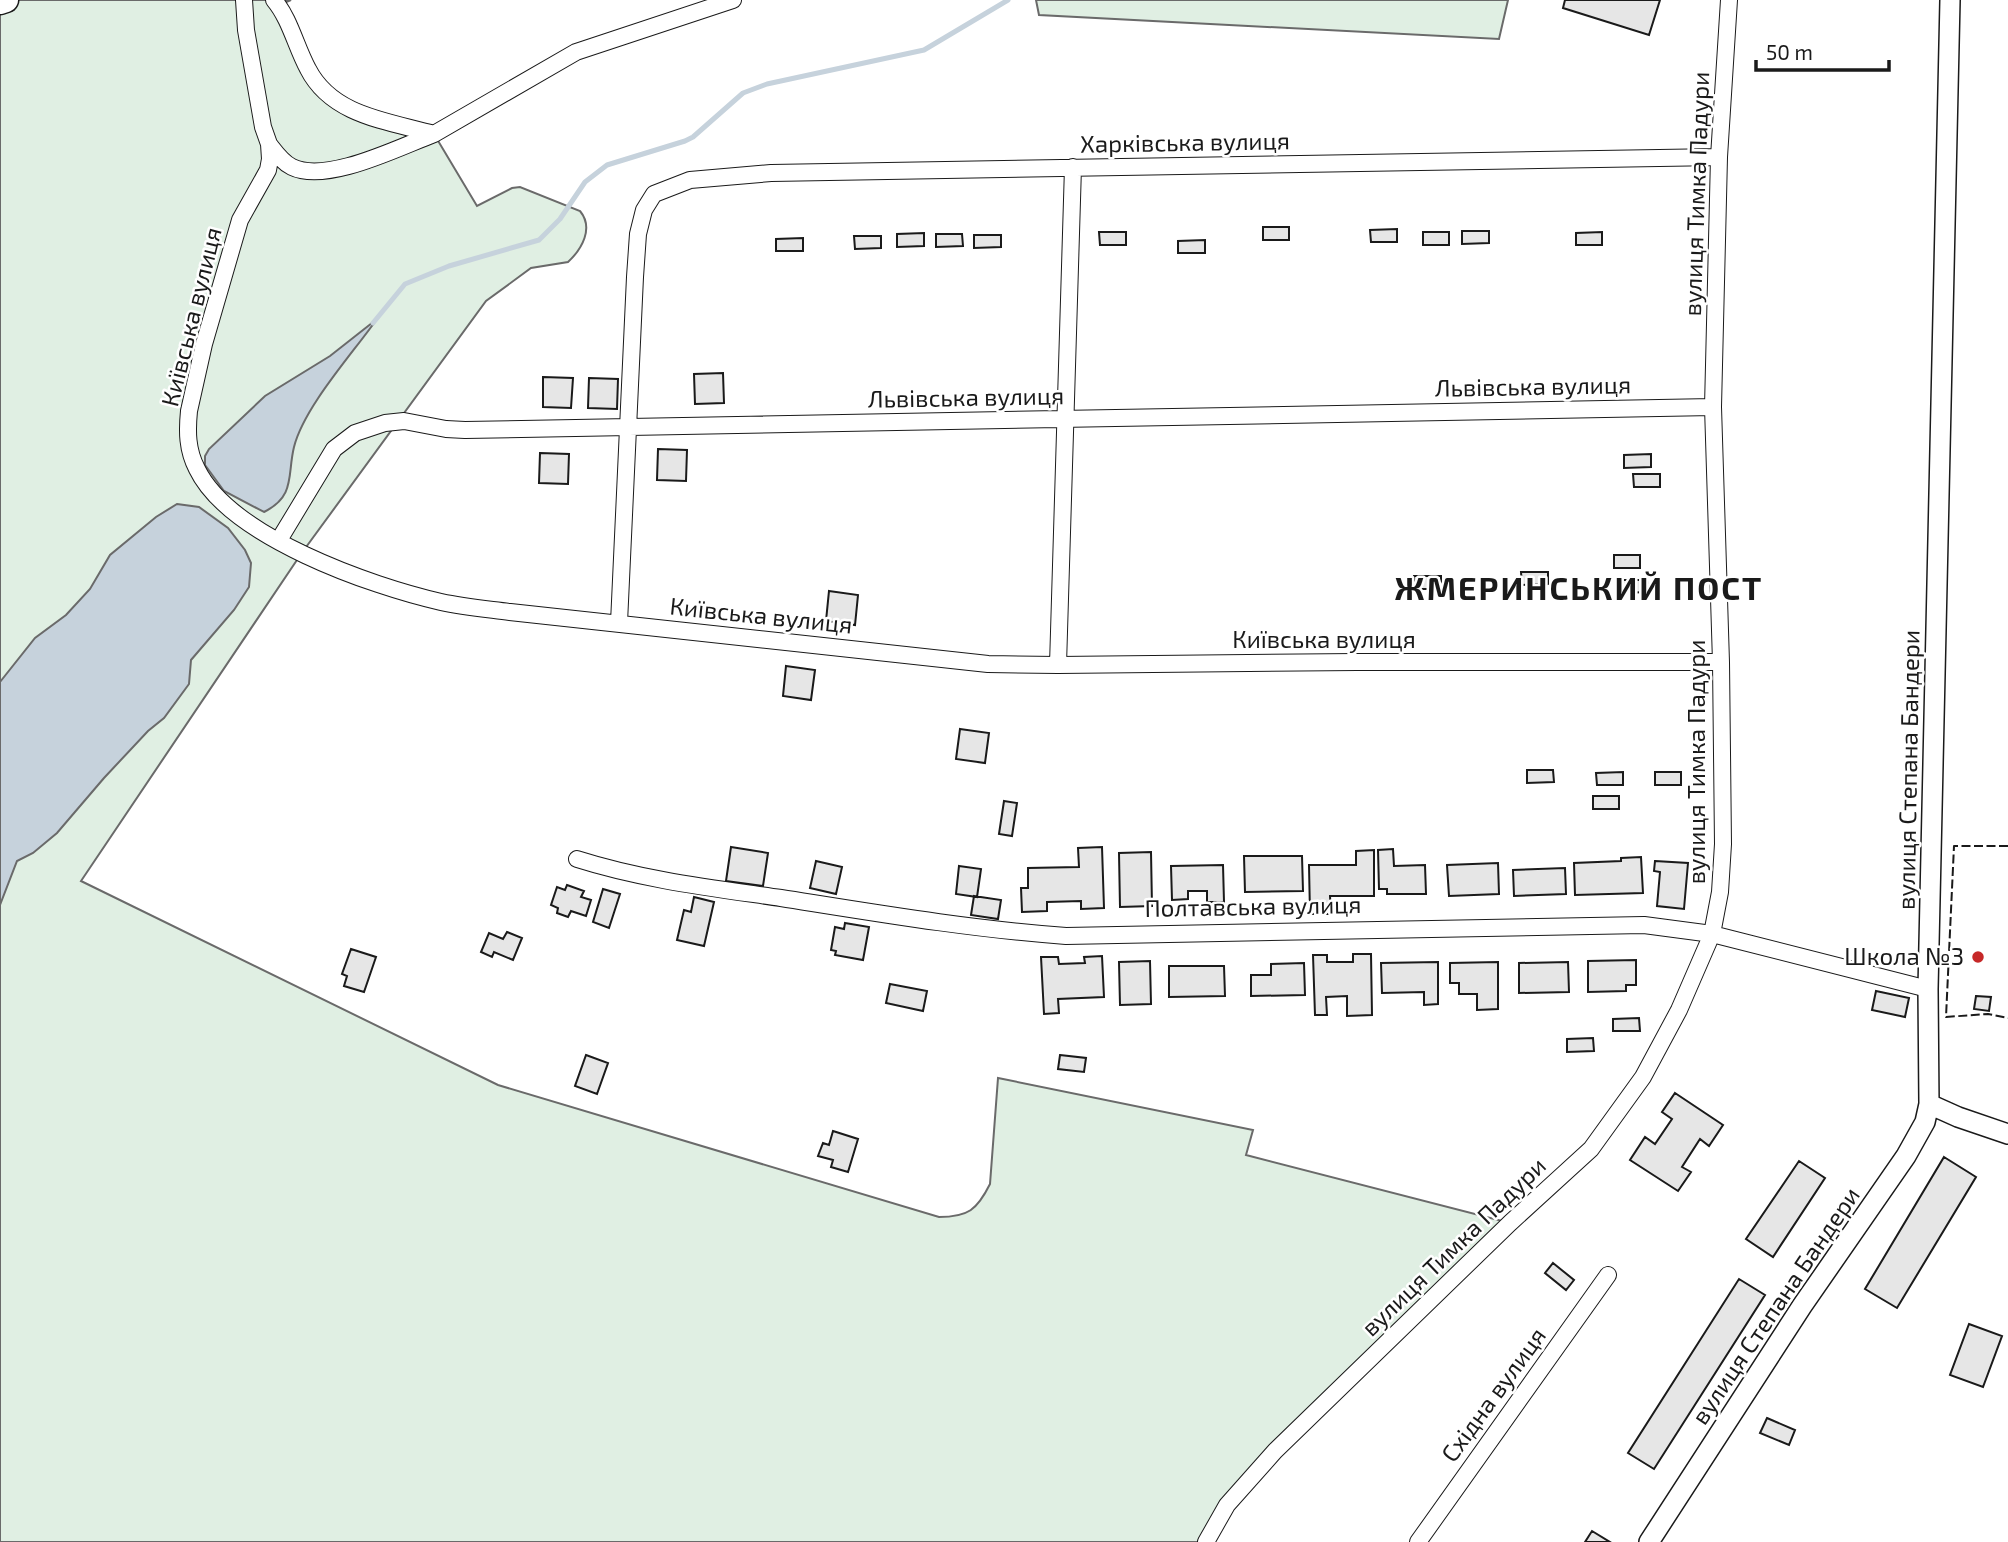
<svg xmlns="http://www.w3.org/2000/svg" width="2008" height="1542" viewBox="0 0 2008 1542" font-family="'Exo 2',sans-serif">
<rect width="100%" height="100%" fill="#fff"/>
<path fill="#e0efe3" stroke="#6a6a6a" stroke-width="2" d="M 0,0 L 291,0 L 279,5 L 333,101 L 434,134 L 477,206 L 512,188 L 520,187 L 580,211 C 594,228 582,249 568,262 L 531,268 L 486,301 L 301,554 L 81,881 L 498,1085 L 939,1217 C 968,1217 977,1210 990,1184 L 998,1078 L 1253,1130 L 1246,1155 L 1510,1223 L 1275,1451 L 1206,1542 L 0,1542 Z
M 1036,0 L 1508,0 L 1499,39 L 1039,15 Z"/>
<path fill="#c6d2dc" stroke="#6a6a6a" stroke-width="2" d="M 377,319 C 353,353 304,407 294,447 C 287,475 296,496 264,512 L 224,491 L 205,465 L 205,456 L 209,449 L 265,396 L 330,356 Z
M 177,504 L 199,507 L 228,528 L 245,550 L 251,563 L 249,587 L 234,610 L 191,660 L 189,684 L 164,718 L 148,731 L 104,778 L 57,833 L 33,853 L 17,861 L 0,905 L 0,682 L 35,638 L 66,615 L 90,589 L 110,555 L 156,517 Z"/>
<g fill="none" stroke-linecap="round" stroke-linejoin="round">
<path stroke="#c6d2dc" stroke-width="5" d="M 373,323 L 405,284 L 449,266 L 539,240 L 560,219 L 585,182 L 607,165 L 685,141 L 693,137 L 743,93 L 767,84 L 924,50 L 1008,0"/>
</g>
<path fill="#e6e6e6" stroke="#1a1a1a" stroke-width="2" d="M 1565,0 L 1660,0 L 1649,35 L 1563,8 Z
M 1263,227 L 1289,227 L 1289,240 L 1263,240 Z
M 1397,229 L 1397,242 L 1371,242 L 1370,230 Z
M 1462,231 L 1489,231 L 1489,243 L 1462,244 Z
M 1099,232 L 1126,232 L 1126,245 L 1100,245 Z
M 1423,232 L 1449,232 L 1449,245 L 1423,245 Z
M 1602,232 L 1602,245 L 1576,245 L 1576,233 Z
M 924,233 L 924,246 L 897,247 L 897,234 Z
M 936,234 L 962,234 L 963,246 L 936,247 Z
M 974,235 L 1001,235 L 1001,247 L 974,248 Z
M 854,236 L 881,236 L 881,248 L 855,249 Z
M 803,238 L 803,251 L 776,251 L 776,239 Z
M 1205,240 L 1205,253 L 1178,253 L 1178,241 Z
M 723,373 L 724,403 L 695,404 L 694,374 Z
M 543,377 L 573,378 L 571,408 L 543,407 Z
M 589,378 L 618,379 L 617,409 L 588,408 Z
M 658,449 L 687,450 L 686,481 L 657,480 Z
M 540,453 L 569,454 L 568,484 L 539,483 Z
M 1651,454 L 1651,467 L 1624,468 L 1624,455 Z
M 1633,474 L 1660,474 L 1660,487 L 1634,487 Z
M 1614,555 L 1640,555 L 1640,568 L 1614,568 Z
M 1521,572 L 1548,572 L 1548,584 L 1522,585 Z
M 1414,576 L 1441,576 L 1441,589 L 1415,589 Z
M 1621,580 L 1647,580 L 1648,592 L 1621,593 Z
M 829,591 L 858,595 L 855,625 L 826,621 Z
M 786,666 L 815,670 L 811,700 L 783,696 Z
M 960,729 L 989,733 L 985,763 L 956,759 Z
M 1527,770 L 1553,770 L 1554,782 L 1527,783 Z
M 1623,772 L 1623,785 L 1597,785 L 1596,773 Z
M 1655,772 L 1681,772 L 1681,785 L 1655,785 Z
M 1593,796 L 1619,796 L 1619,809 L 1593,809 Z
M 1004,801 L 1017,803 L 1012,836 L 999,834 Z
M 731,847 L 768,853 L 763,886 L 726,881 Z
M 1102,847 L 1104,908 L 1081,909 L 1081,901 L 1047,902 L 1047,911 L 1022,912 L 1021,888 L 1028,888 L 1028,868 L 1079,867 L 1078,848 Z
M 1393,849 L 1394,866 L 1425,865 L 1426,894 L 1387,894 L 1387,889 L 1379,889 L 1378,850 Z
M 1374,850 L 1374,896 L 1330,896 L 1331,914 L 1310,914 L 1309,865 L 1356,865 L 1356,851 Z
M 1151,852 L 1152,906 L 1120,907 L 1119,853 Z
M 1244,856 L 1302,856 L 1303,891 L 1245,892 Z
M 1641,857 L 1643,893 L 1575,895 L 1574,863 L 1621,861 L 1621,858 Z
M 816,861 L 842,867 L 836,894 L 810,888 Z
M 1655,861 L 1688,863 L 1684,909 L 1657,906 L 1660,872 L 1654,871 Z
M 1498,863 L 1499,894 L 1449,896 L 1447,865 Z
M 1223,865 L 1224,902 L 1207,902 L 1207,891 L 1188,891 L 1188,899 L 1172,900 L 1171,866 Z
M 959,866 L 981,869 L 977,897 L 956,894 Z
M 1565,868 L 1566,894 L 1514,896 L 1513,870 Z
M 567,885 L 584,891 L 581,897 L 591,900 L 586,916 L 571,911 L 568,917 L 557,913 L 558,908 L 551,905 L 557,887 L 565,890 Z
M 603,889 L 620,894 L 609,928 L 593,922 Z
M 974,896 L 1001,900 L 998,919 L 971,915 Z
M 694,897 L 714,902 L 704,946 L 677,940 L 684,910 L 691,912 Z
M 845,923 L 869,927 L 863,960 L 835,955 L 836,951 L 831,950 L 835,927 L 844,929 Z
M 507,932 L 522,938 L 513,960 L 494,952 L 492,957 L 481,952 L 489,933 L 503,939 Z
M 351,949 L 376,957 L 364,992 L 344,986 L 347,976 L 342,974 Z
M 1353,954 L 1371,954 L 1372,1015 L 1347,1016 L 1347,996 L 1326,997 L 1327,1015 L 1315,1015 L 1313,955 L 1327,955 L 1327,962 L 1353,962 Z
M 1102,956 L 1104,997 L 1058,999 L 1059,1013 L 1044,1014 L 1041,957 L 1058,957 L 1059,964 L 1085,963 L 1084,957 Z
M 1636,960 L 1636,985 L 1626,985 L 1626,991 L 1588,992 L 1588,961 Z
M 1150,961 L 1151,1004 L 1120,1005 L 1119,962 Z
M 1438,962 L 1438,1004 L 1424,1005 L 1424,992 L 1382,993 L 1381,963 Z
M 1498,962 L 1498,1009 L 1477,1010 L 1477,994 L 1459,994 L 1459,983 L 1450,983 L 1450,963 Z
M 1568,962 L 1569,992 L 1519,993 L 1519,963 Z
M 1304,963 L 1305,995 L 1251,996 L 1251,975 L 1271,975 L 1271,964 Z
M 1169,966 L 1224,966 L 1225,996 L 1169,997 Z
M 890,984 L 927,991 L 923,1011 L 886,1003 Z
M 1876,991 L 1909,998 L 1905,1017 L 1872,1010 Z
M 1976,996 L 1991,997 L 1989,1011 L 1974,1009 Z
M 1639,1018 L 1640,1031 L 1613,1031 L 1613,1019 Z
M 1593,1038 L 1594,1051 L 1567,1052 L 1567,1039 Z
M 586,1055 L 608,1063 L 597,1094 L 575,1086 Z
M 1060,1055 L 1086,1058 L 1084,1072 L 1058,1069 Z
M 1675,1093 L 1723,1125 L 1709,1146 L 1700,1139 L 1682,1167 L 1691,1172 L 1678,1191 L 1630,1160 L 1645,1137 L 1655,1144 L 1672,1119 L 1662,1112 Z
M 833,1131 L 858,1139 L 848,1172 L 831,1167 L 833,1160 L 818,1156 L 823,1143 L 829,1145 Z
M 1944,1157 L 1976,1177 L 1897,1308 L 1865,1289 Z
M 1799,1161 L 1825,1178 L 1773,1257 L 1746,1239 Z
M 1553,1263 L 1574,1280 L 1566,1290 L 1545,1273 Z
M 1739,1279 L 1765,1295 L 1654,1469 L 1628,1453 Z
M 1969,1324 L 2002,1336 L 1983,1387 L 1950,1375 Z
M 1767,1418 L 1795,1430 L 1789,1445 L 1760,1433 Z
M 1592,1531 L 1610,1542 L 1585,1542 Z"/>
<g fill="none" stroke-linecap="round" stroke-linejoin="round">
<defs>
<path id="minor" d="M 244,0 L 246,30 L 263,127 L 269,144 L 270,159 L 268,170 L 240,220 L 204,344 L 189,411 C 187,431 187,450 197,469 C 230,537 371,586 441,602 C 464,607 487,609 510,612 L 988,664 L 1058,665 L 1357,662 L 1721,662
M 274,0 C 290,19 296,47 308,69 C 332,116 388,121 434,134 L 576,52 L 733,0
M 269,144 C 276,153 282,162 292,167 C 327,184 399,147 434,134
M 279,540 L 334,449 L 355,433 L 385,423 L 404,421 L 446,429 L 465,430 L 1713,407
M 619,623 L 635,277 L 638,234 L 644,210 L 654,194 L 690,180 L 771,173 L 1719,157
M 1058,665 L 1073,167
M 577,859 C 643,880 712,888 781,898 C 876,913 970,929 1066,936 L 1644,925 L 1712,934 L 1928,989
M 1206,1542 L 1227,1505 L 1275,1451 L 1510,1223 L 1591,1149 L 1643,1077 L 1679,1010 L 1712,934 L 1720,892 L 1723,844 L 1721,662 L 1713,407 L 1719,157 L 1729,0
M 1418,1542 L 1608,1275"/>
<path id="tertiary" d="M 1929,1104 L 1958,1117 L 2008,1134
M 1649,1542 L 1802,1306 L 1906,1156 L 1925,1122 L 1929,1104 L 1928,989 L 1950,0"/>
<path id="primary" d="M 0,2 L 6,0"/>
</defs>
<use href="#minor" stroke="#1a1a1a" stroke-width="18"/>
<use href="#tertiary" stroke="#1a1a1a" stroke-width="22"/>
<use href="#primary" stroke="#1a1a1a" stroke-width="27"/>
<use href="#minor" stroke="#fff" stroke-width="16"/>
<use href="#tertiary" stroke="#fff" stroke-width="19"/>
<use href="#primary" stroke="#fff" stroke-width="24"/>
<path stroke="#1a1a1a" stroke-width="2" stroke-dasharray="9 3.5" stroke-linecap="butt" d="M 2008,846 L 1954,846 L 1946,1017 L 1988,1014 L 2008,1018"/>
</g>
<circle fill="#c62828" stroke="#fff" stroke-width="2.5" cx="1978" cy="957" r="7"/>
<g text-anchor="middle" stroke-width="5" stroke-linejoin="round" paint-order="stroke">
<g font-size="24" fill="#1a1a1a" stroke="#fff">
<text transform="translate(1185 143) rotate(-1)" y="8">Харківська вулиця</text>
<text transform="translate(1697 194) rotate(-88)" y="8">вулиця Тимка Падури</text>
<text transform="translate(192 317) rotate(-76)" y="8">Київська вулиця</text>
<text transform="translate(1533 387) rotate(-1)" y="8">Львівська вулиця</text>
<text transform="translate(966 398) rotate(-1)" y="8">Львівська вулиця</text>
<text transform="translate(761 616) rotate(6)" y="8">Київська вулиця</text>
<text x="1324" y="648">Київська вулиця</text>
<text transform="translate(1697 762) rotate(-90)" y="8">вулиця Тимка Падури</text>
<text transform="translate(1909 770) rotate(-89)" y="8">вулиця Степана Бандери</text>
<text transform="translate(1253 907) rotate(-1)" y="8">Полтавська вулиця</text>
<text transform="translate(1454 1247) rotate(-44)" y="8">вулиця Тимка Падури</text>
<text transform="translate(1776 1306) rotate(-56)" y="8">вулиця Степана Бандери</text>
<text transform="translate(1494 1395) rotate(-54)" y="8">Східна вулиця</text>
</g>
<g font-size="24" fill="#1a1a1a" stroke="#fff" text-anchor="end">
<text x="1964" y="965">Школа №3</text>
</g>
<g font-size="32" font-weight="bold" letter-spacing="2" fill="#1a1a1a" stroke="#fff">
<text x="1579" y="600">ЖМЕРИНСЬКИЙ ПОСТ</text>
</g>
</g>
<path d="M1756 60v10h133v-10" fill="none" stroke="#1a1a1a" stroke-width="3.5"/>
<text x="1766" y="60" font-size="21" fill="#1a1a1a" stroke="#ffffff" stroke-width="5" paint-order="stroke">50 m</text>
</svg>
